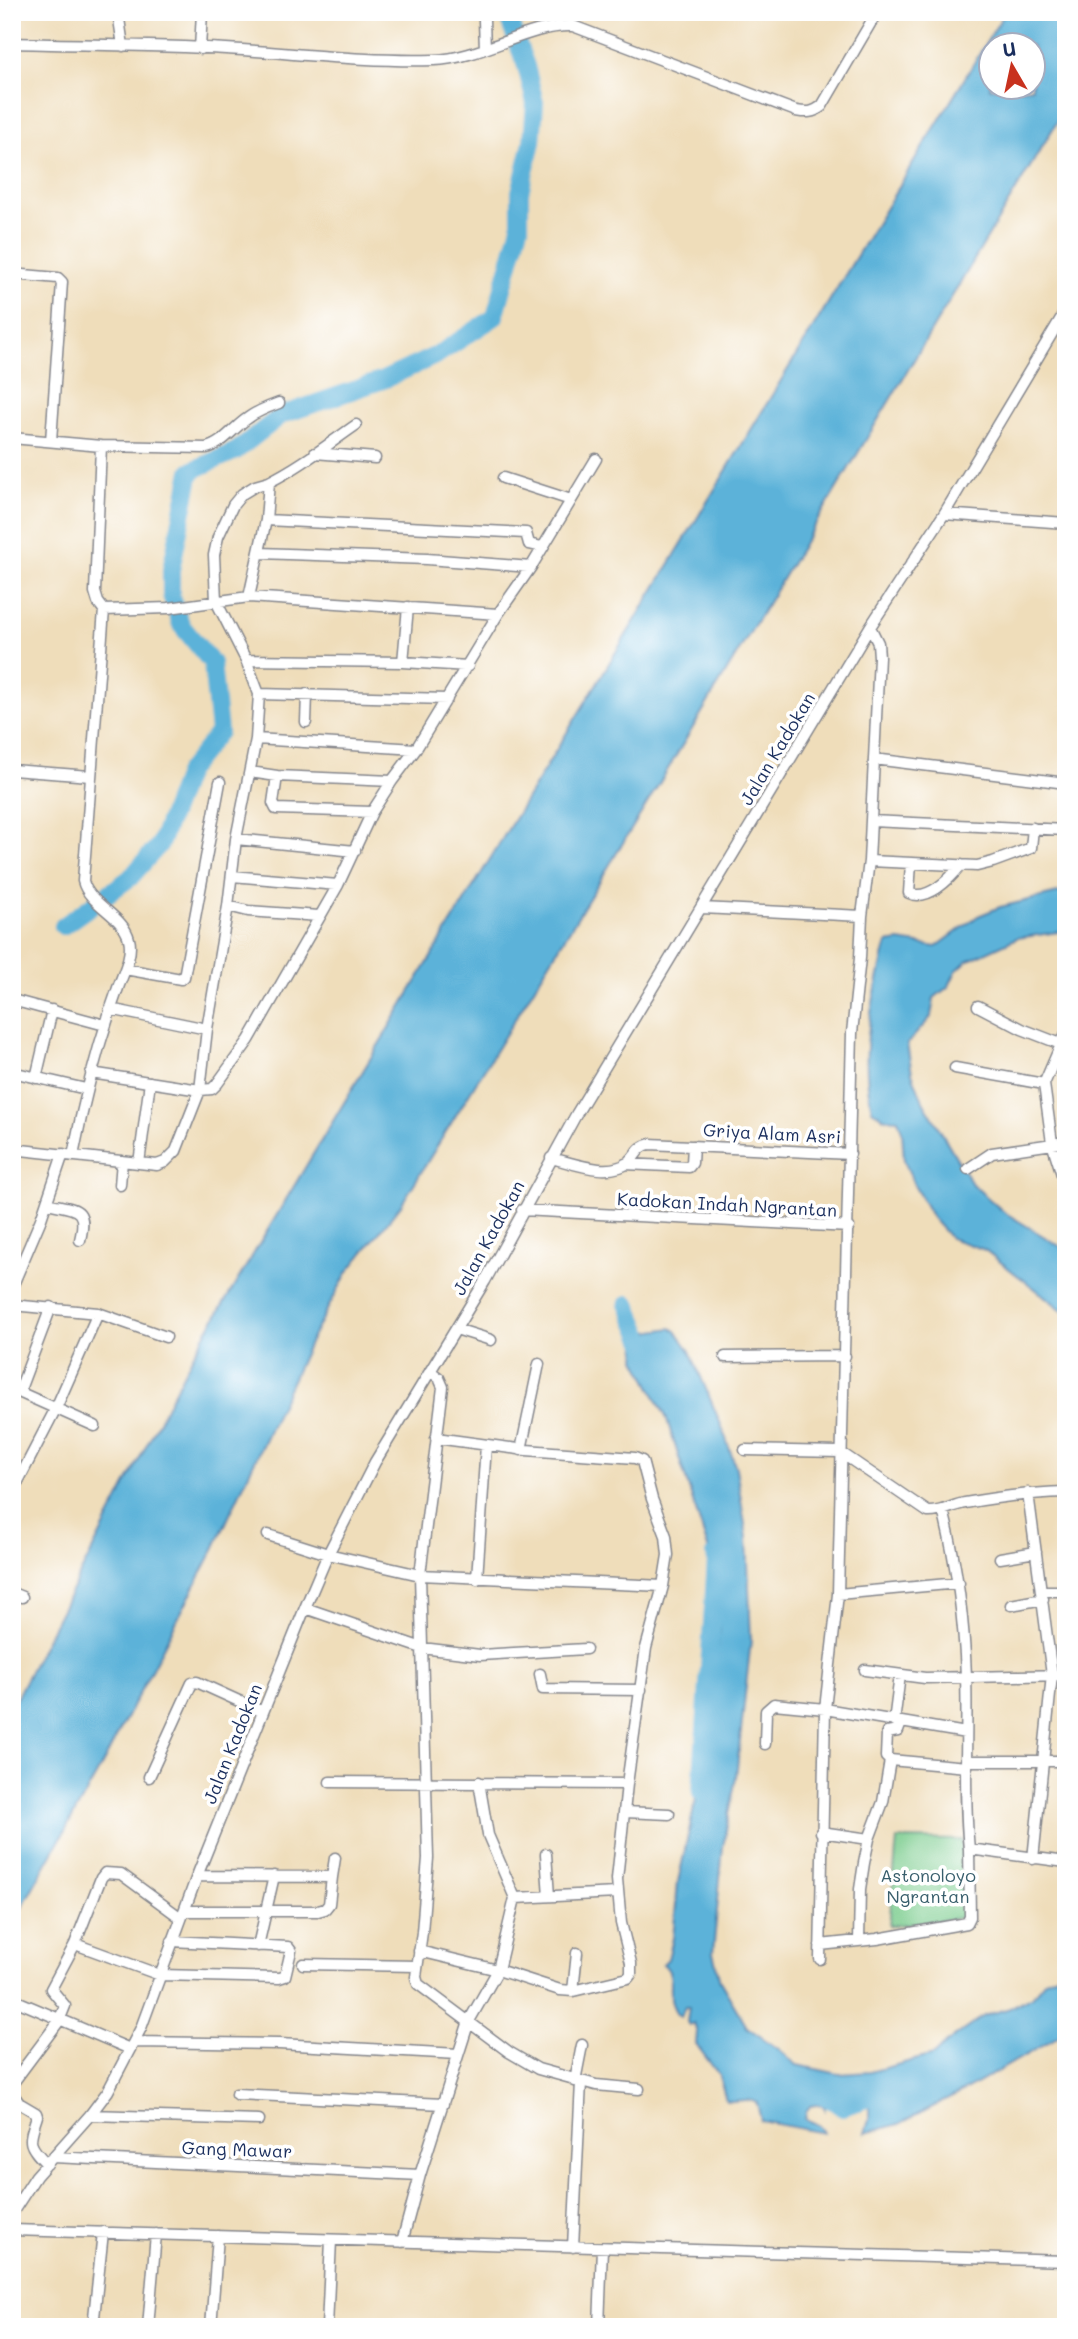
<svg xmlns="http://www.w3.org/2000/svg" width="1078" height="2339" viewBox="0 0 1078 2339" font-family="Mali,sans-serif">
<rect width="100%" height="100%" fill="#fff"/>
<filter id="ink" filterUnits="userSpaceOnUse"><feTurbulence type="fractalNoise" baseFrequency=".0143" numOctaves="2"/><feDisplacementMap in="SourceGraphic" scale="14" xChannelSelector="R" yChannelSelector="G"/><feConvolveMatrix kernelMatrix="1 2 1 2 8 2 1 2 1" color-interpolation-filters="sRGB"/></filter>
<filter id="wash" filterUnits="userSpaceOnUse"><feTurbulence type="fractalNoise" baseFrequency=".00686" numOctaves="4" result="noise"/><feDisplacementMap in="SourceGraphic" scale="28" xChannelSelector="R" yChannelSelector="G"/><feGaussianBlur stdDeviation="1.57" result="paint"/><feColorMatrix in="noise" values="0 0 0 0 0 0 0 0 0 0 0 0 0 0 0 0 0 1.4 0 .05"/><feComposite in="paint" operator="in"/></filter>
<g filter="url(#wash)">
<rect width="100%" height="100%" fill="#efddba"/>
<path fill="#7acc8d" stroke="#4a7e76" stroke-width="2" d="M 897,1839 L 962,1840 L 965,1916 L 962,1918 L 889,1926 Z"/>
<path fill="#5cb2d9" stroke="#3c709c" stroke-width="2" fill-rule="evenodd" d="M 1005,12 L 1066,12 L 1066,107 L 656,789 L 401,1205 L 347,1273 L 310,1341 L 214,1549 L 103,1763 L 12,1925 L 12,1706 L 193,1355 L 473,887 ZM 990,46 L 1032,46 L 1032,88 L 990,88 Z
M 1066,891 L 1066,931 L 1017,938 L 967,961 L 956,971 L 949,986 L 934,998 L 931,1017 L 907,1044 L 912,1073 L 923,1101 L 972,1184 L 1004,1212 L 1066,1250 L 1066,1313 L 985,1250 L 950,1238 L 932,1218 L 914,1185 L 904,1160 L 902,1131 L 898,1119 L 884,1118 L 872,1110 C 862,1066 867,1024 878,980 C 881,967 883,955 887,943 L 900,941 L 936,947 L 978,916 L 1000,907 Z
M 671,1328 L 676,1331 L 690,1351 L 722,1427 L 736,1468 L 747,1537 L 751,1640 L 736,1777 L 723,1847 L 713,1953 L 720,1981 L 747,2027 L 780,2050 L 797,2065 L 839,2074 L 870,2072 L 933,2055 L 954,2037 L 984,2016 L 1010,2008 L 1032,1996 L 1045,1980 L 1066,1970 L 1066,2032 L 960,2093 L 899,2124 L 865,2133 L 869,2120 L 869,2107 C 856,2101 846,2110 833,2098 L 825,2102 L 824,2109 L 822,2104 L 810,2106 L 806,2112 L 805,2119 C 813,2122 821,2125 824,2133 L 761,2121 L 757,2103 C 743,2096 737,2104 726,2100 L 719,2075 L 696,2044 L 697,2032 L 694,2023 L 689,2025 L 687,2022 L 689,2007 L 685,2007 L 681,2017 L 677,2015 C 675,2010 671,2003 671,1998 C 670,1985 674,1973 663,1964 L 668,1959 L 673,1938 L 678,1882 L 710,1734 L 720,1628 L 718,1592 L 711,1558 L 666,1417 L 636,1359 L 637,1345 L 648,1332 Z"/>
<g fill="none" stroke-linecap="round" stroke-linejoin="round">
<path stroke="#5cb2d9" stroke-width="18" d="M 63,926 L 130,878 L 160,844 L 187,772 L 219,732 L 212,663 L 181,625 L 171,595 L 171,570 L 191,471 L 236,451 L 282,415 L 383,380 L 437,355 L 495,317 L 520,227 L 520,192 L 532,142 L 535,103 L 526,66 L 506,12
M 628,1304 L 651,1358
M 701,1792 L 716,1560 L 715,1555
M 809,2087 L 843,2107 L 869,2098"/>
</g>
</g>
<g filter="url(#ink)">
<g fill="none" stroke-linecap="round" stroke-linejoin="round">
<defs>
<path id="street" d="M 118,12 L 123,46
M 12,43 C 83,45 155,45 226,49 C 295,53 364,62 434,60 C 481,59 528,24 573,26 L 796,111 C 807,113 813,113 822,106 L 877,12
M 200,49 L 202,12
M 485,49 L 484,20 L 486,12
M 12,274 L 58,278 L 62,282 L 51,441
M 12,438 L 101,446 L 206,448 C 222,445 234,427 248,418 C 257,411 268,407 279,403
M 315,453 L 375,458
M 503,478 L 571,500
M 944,514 L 1066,523
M 266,520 L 269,482 C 301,466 327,445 356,425
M 260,553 L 427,559 L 531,567
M 249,597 L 266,520 L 526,533 L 529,544 L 542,547
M 104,610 L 169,608 L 249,597 L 498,614
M 246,660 L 403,662 L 468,666
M 403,662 L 408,607
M 259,694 L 447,699
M 306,722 L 307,694
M 256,739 L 416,749
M 874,759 L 1066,783
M 12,770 L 90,776
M 250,772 L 277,776 L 392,781
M 277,776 L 273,803 L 276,809 L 372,812
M 871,821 L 1066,830
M 236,839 L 355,851
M 869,861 L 977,866 L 993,862 L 1031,848 L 1033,828
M 911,863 L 909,893 C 927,902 950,879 961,865
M 232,876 L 338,885
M 228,906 L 248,911 L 319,916
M 702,908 L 862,916
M 125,969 L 181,979 L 184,977 L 220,782
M 16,1001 L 105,1025
M 978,1006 L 1022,1029 L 1066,1046
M 110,1009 L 207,1029
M 955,1068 L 1044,1084 L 1052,1143 L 1066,1187
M 12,1072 L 86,1089
M 91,1073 L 200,1090 L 212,1089 L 217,1084 L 249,1040 L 338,885 L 372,812 L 392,781 L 416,749 L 498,614 L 531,567 L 596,459
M 36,1078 L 52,1010
M 1044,1084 L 1066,1033
M 12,1149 L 157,1165 L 165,1162 L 176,1151 L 200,1090 L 207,1029 L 228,906 L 236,839 L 256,739 L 259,694 L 246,660 L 216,601 L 214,555 L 218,537 L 233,505 L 242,494 L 255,486 L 269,482
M 73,1156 C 84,1098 99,1041 119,985 C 124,972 133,953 129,939 C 123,915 89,905 83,881 L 104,610 L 98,602 L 95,592 L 101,446
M 551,1158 C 573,1163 609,1178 629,1162 C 638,1154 637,1147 650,1144 L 850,1154
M 139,1163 L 150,1082
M 625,1164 L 689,1167 L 692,1163 L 693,1146
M 968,1169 L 992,1153 L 1066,1142
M 120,1185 L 122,1161
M 47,1203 C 76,1210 88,1206 80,1240
M 522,1210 L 849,1227
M 12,1287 L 41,1219 L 63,1154
M 12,1305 L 98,1313 L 166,1337
M 456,1329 L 491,1340
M 725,1357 L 845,1356
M 430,1371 L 439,1378 L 443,1387 L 420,1575 L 428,1858 L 422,1932 L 416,1977 L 418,1984 L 509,2052 L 538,2069 L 596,2085 L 639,2089
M 12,1389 L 95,1426
M 19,1392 L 51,1307
M 521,1450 L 539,1364
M 745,1450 L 840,1452 L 928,1512 C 942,1513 952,1505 965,1503 C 999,1497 1032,1493 1066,1492
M 12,1493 L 56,1408 L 98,1313
M 1028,1493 L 1052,1675 L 1033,1859
M 943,1510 C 957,1565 964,1620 966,1676 C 968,1734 963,1792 969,1849 L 1066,1862
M 268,1535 L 328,1554 L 420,1575 L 663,1586
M 1000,1558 L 1036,1552
M 477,1579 L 486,1445
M 1042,1591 L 1066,1591
M 12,1593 L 22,1597
M 838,1594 L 959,1583
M 1011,1605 L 1043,1599
M 305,1608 L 422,1648 L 480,1655 L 586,1649
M 865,1670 L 925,1678 L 1066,1675
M 540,1674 L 543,1689 L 641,1690
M 894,1722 L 900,1675
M 901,1723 L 898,1731 L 887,1733 L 886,1757 L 890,1760 L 967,1767
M 765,1744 L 766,1711 L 774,1704 L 825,1709 L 966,1733
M 967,1761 L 1066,1761
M 149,1777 L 192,1683 L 197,1682 L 263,1712
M 330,1782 L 627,1784
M 479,1782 L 488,1835 L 515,1898
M 625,1812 L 669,1814
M 821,1832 L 869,1839
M 546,1854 L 549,1896
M 332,1877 L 335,1858
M 184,1911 L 318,1911 L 325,1909 L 329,1904 L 332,1877 L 197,1876
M 172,1941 L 288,1947 L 291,1951 L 285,1976 L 279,1978 L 160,1975 L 75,1944 L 101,1878 L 105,1873 L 121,1874 L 181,1918
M 859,1941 L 860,1889 L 864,1863 L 869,1839 L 883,1802 L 890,1760
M 820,1945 L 877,1939 L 967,1923 L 970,1917 L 969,1849
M 258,1946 L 274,1876
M 419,1951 L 498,1970 L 560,1990 L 573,1991 L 628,1978 L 631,1974 L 631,1963 L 621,1923 L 617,1879 L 627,1784 L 646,1648 L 663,1586 L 668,1555 L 666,1536 L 652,1499 L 642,1461 L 635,1458 L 526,1450 L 436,1438
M 820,1959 L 825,1709 L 838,1594 L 852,1033 L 860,958 L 862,916 L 869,861 L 879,657 L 878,643 L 870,627
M 303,1964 L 417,1966
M 573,1991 L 577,1953
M 12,1999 L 130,2049
M 134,2042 L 279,2044 L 458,2054
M 575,2081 L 582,2045
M 12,2084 L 59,2021 L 65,2006 L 51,1989 L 75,1944
M 12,2093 L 19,2103 L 36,2113 L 37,2116 C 29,2142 26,2143 47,2164
M 236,2094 L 443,2104
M 90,2115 L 259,2120
M 53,2157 L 420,2175
M 12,2213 L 36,2176 L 90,2115 L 108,2091 L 141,2028 L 197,1876 L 305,1608 L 328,1554 L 375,1462 L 485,1281 L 577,1113 L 870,627 L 944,514 L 1066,310
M 12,2230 L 1066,2261
M 402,2242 L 420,2175 L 469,2021 L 498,1970 L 515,1898 L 617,1893
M 573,2247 L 581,2082
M 93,2327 L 103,2232
M 148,2327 L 156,2234
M 211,2327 L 218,2236
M 327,2327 L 331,2240
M 599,2327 L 602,2248"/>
</defs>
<use href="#street" stroke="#85868c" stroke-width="13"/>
<use href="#street" stroke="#fff" stroke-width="10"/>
</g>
</g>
<g text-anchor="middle" stroke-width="7" stroke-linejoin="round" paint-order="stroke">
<g font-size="18" fill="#1b2f5e" stroke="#fff">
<text transform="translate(778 749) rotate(-59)" y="6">Jalan Kadokan</text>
<text transform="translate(772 1134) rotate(3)" y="6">Griya Alam Asri</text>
<text transform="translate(727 1205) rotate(3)" y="6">Kadokan Indah Ngrantan</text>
<text transform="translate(489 1238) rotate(-61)" y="6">Jalan Kadokan</text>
<text transform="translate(233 1744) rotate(-68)" y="6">Jalan Kadokan</text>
<text transform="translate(237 2150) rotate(2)" y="6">Gang Mawar</text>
</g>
<g font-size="18" fill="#385e6c" stroke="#fff">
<text x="928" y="1882">Astonoloyo<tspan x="928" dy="21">Ngrantan</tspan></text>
</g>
</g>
<rect width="1078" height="2339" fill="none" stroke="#fff" stroke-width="42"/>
<g transform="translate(1012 66) rotate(351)"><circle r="33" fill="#ffffff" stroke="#a4acbf" stroke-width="2"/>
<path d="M0-5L12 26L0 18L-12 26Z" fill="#c8321e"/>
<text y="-10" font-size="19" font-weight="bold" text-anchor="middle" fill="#1b2f5e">U</text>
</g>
</svg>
